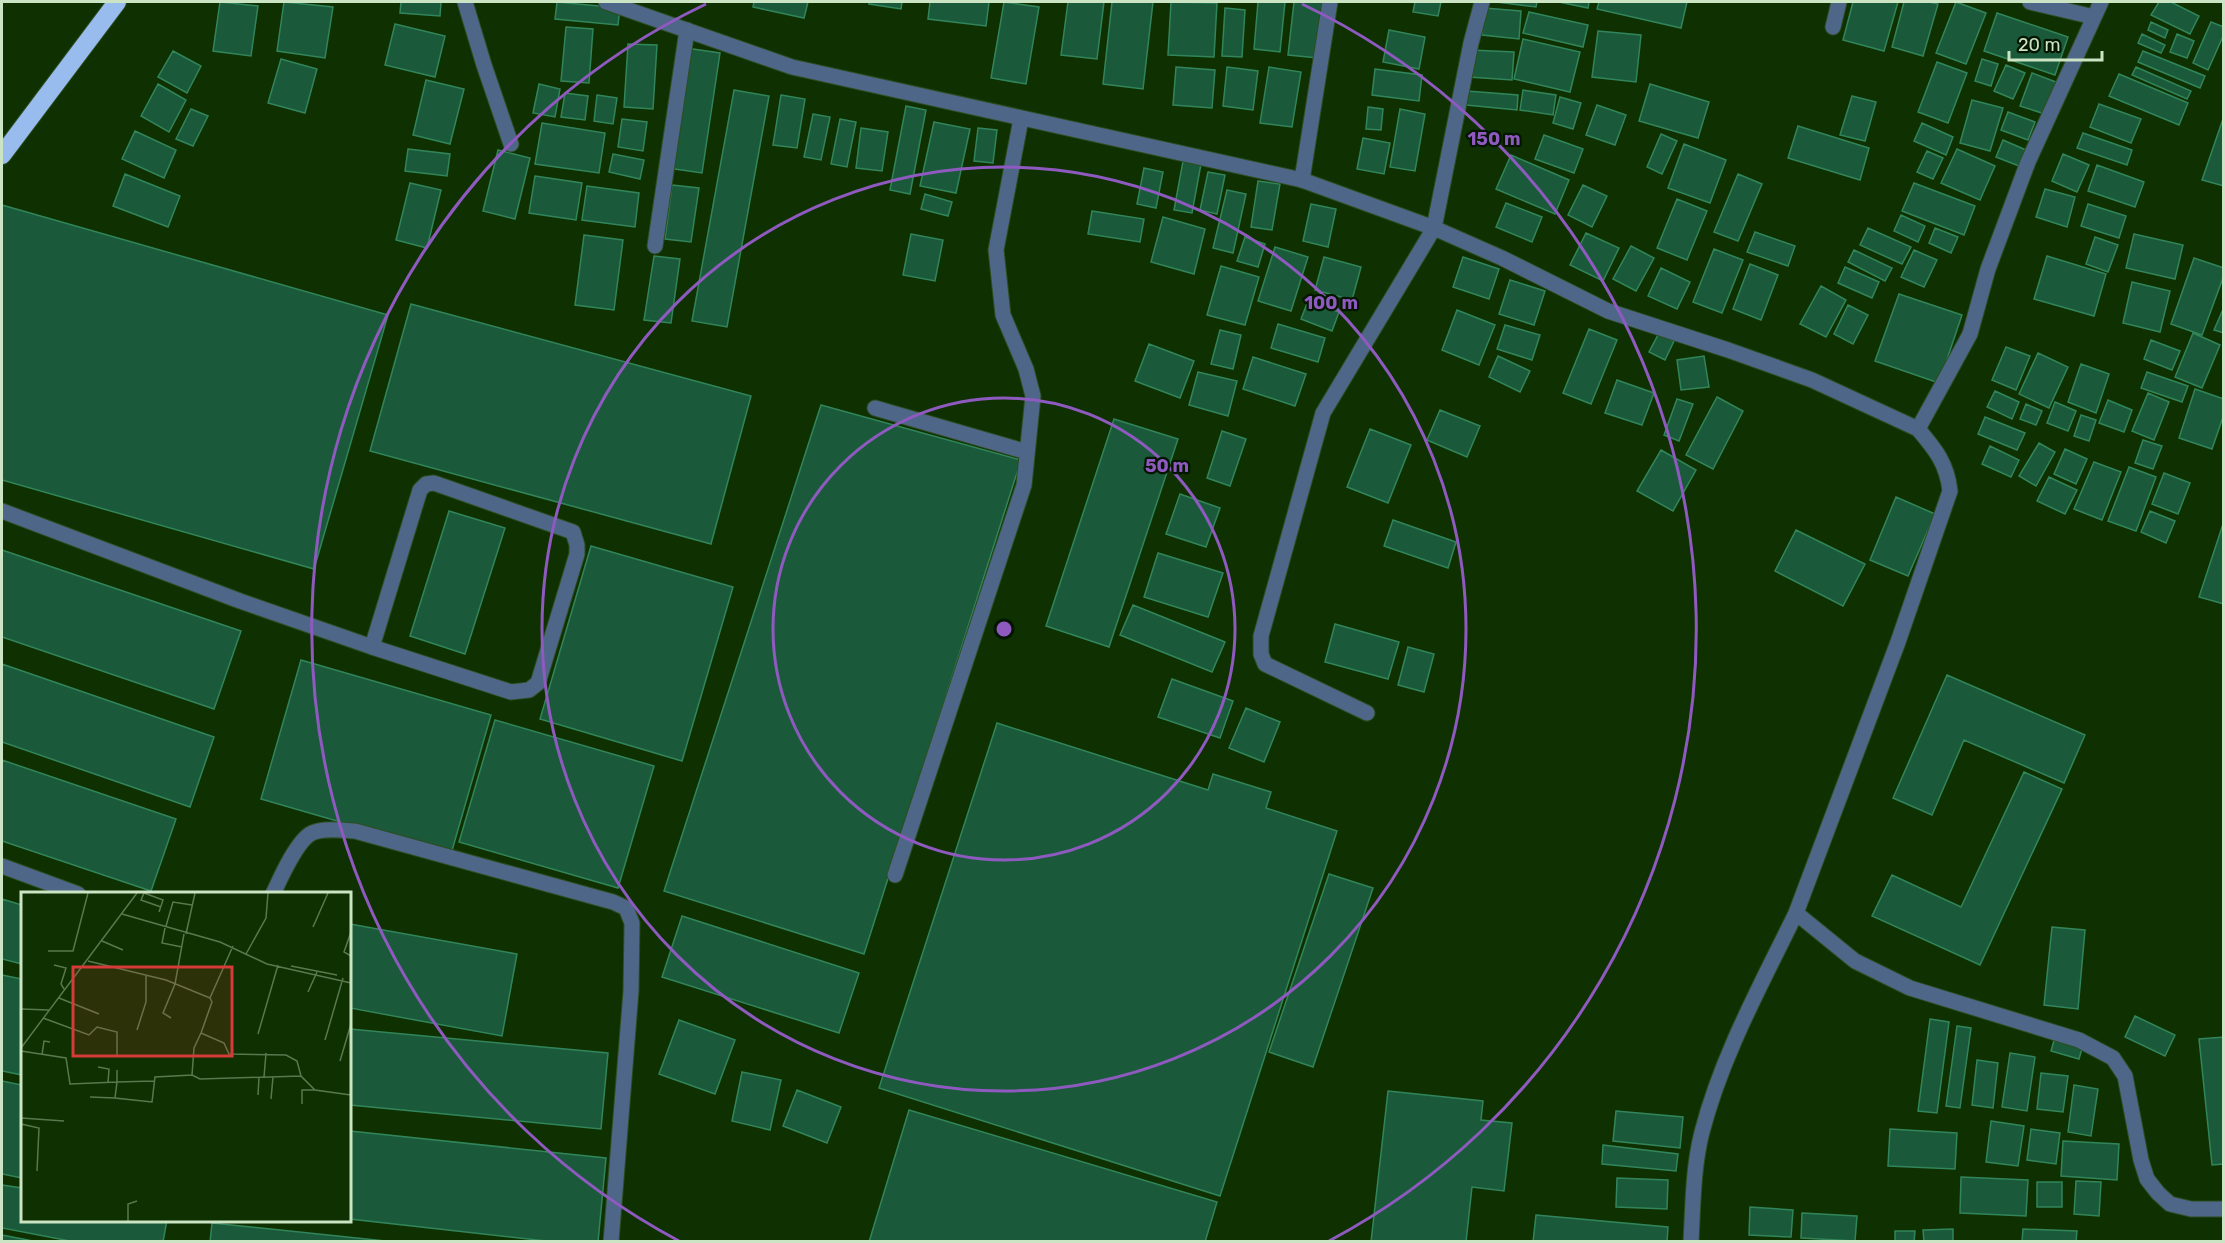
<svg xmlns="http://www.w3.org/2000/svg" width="2225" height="1243" viewBox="0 0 2225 1243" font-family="Rubik,sans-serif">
<rect width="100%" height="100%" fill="#0f3000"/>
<path fill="#1a5a3a" stroke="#32855a" stroke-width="1.5" d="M 220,2 L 258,6 L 251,56 L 213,51 Z
M 284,2 L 333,7 L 325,58 L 277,51 Z
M 401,2 L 441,2 L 440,16 L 400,13 Z
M 557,2 L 620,8 L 618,25 L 555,19 Z
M 754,2 L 808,2 L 804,18 L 753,7 Z
M 869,2 L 902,2 L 901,9 L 869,4 Z
M 930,2 L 989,2 L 986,26 L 928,19 Z
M 1004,2 L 1039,7 L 1026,84 L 991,78 Z
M 1068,2 L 1104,2 L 1097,59 L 1061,55 Z
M 1112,2 L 1153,2 L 1143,89 L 1103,84 Z
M 1171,2 L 1217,3 L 1214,57 L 1168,55 Z
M 1258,2 L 1285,2 L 1280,52 L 1254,49 Z
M 1294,2 L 1325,2 L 1318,58 L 1288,55 Z
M 1415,2 L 1441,2 L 1438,16 L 1413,12 Z
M 1496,2 L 1537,2 L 1536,7 Z
M 1559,2 L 1589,2 L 1588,8 Z
M 1599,2 L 1687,2 L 1681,28 L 1597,9 Z
M 1853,2 L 1898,2 L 1884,51 L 1843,40 Z
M 1904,2 L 1929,2 L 1938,4 L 1923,56 L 1892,47 Z
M 1956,2 L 1986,13 L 1966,64 L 1936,53 Z
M 2159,2 L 2171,2 L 2199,16 L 2190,34 L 2151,15 Z
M 1225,8 L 1245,10 L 1242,57 L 1222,56 Z
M 1484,8 L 1521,11 L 1519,39 L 1482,35 Z
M 1529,12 L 1588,25 L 1583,47 L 1523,33 Z
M 1997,13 L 2068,37 L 2055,75 L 1984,51 Z
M 2151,22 L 2168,30 L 2165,38 L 2148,30 Z
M 2211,22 L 2224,27 L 2224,34 L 2208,70 L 2193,63 Z
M 395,24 L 445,36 L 435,77 L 385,65 Z
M 566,27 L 593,29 L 589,83 L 561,81 Z
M 1389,30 L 1425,37 L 1419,69 L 1383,62 Z
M 1598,31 L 1641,35 L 1636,82 L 1592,77 Z
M 2142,34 L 2165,45 L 2161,53 L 2138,43 Z
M 2177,34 L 2194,41 L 2187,58 L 2170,52 Z
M 1523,39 L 1580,52 L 1570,92 L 1514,79 Z
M 628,44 L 657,45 L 653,109 L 624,107 Z
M 686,48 L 720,53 L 702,173 L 668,168 Z
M 1471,50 L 1514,52 L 1512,80 L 1469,77 Z
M 173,51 L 201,66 L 187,93 L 158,77 Z
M 2143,51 L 2205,76 L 2200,88 L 2138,62 Z
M 281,59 L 317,69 L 305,113 L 268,103 Z
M 1982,59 L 1998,64 L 1991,86 L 1975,81 Z
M 1937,62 L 1967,73 L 1948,123 L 1918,112 Z
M 2006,65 L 2025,73 L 2013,99 L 1994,91 Z
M 1176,67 L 1215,70 L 1212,108 L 1173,105 Z
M 1227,67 L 1258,71 L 1253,110 L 1223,106 Z
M 1269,67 L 1301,72 L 1292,127 L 1260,123 Z
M 2136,67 L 2191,91 L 2187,99 L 2132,75 Z
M 1375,69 L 1422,75 L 1419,101 L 1372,95 Z
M 2032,73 L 2056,82 L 2045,114 L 2020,106 Z
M 2119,74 L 2188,103 L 2179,125 L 2109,96 Z
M 426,80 L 464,89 L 450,144 L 413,135 Z
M 158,84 L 186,100 L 169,132 L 141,116 Z
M 539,84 L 560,89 L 555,117 L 533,113 Z
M 1650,84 L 1709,102 L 1698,138 L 1639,121 Z
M 734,90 L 769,96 L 727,327 L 692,321 Z
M 1523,90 L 1556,95 L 1553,115 L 1520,110 Z
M 1467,91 L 1518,95 L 1517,110 L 1466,105 Z
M 565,93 L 588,96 L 585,120 L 561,117 Z
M 597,95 L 617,98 L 613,124 L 594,121 Z
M 781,95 L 805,99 L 797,148 L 773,145 Z
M 1852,96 L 1876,102 L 1865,141 L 1840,135 Z
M 1560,97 L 1581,103 L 1573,129 L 1553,123 Z
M 1972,100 L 2003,108 L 1990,151 L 1960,143 Z
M 2099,104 L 2141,119 L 2131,143 L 2090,127 Z
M 1597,105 L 1626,115 L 1615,145 L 1586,135 Z
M 906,106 L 926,110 L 910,194 L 890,190 Z
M 1368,107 L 1383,109 L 1381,130 L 1366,129 Z
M 191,109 L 208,116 L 193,146 L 176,139 Z
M 1400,109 L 1425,114 L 1415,171 L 1390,167 Z
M 2008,112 L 2035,122 L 2028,140 L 2001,130 Z
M 813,114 L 830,117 L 821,160 L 804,157 Z
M 2224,116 L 2224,186 L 2202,180 Z
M 622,119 L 647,122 L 643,151 L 618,147 Z
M 840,119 L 856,122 L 847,167 L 831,164 Z
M 934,122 L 970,129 L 956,193 L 920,186 Z
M 542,123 L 605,133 L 599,173 L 535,164 Z
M 1922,123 L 1953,137 L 1946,155 L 1914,141 Z
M 1798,126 L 1869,148 L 1860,180 L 1788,158 Z
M 861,128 L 888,132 L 882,171 L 856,168 Z
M 978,128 L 997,130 L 993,163 L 974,161 Z
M 135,131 L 176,150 L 164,178 L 122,159 Z
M 2083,133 L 2132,150 L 2127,165 L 2077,148 Z
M 1661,134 L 1677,141 L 1662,174 L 1647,167 Z
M 1544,135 L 1583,149 L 1574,173 L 1535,159 Z
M 1363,138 L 1390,143 L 1384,174 L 1357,169 Z
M 2003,140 L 2026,150 L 2019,166 L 1996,157 Z
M 1684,144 L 1726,160 L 1710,203 L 1668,188 Z
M 408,149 L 450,154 L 447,176 L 405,171 Z
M 1957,149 L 1995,166 L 1980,200 L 1941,183 Z
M 498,150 L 530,158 L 515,219 L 483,211 Z
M 1927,151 L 1943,158 L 1933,179 L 1917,172 Z
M 613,154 L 644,160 L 640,179 L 609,172 Z
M 2063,154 L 2089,165 L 2077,192 L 2052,181 Z
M 1511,155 L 1569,180 L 1555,214 L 1496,189 Z
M 1183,161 L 1201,164 L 1192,213 L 1174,210 Z
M 2097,165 L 2144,182 L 2135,207 L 2088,191 Z
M 1144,168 L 1163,172 L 1156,208 L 1137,204 Z
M 1208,172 L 1225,175 L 1217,214 L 1200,210 Z
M 125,174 L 180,196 L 168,227 L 113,206 Z
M 1738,174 L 1762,184 L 1738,241 L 1714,232 Z
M 535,176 L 582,183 L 576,220 L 529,213 Z
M 1258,181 L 1280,184 L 1272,230 L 1251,227 Z
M 410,183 L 441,190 L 427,248 L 396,240 Z
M 1914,183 L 1975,206 L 1964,235 L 1902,211 Z
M 672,185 L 699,188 L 691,242 L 665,239 Z
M 1583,185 L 1607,196 L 1592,227 L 1568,215 Z
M 587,186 L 639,193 L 635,227 L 582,220 Z
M 2045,189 L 2075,197 L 2067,227 L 2036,217 Z
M 1227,190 L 1246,194 L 1233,253 L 1213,248 Z
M 925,194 L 952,202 L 948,216 L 921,209 Z
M 1677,199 L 1707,211 L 1687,260 L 1657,248 Z
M 1506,203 L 1542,217 L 1532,242 L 1496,227 Z
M 1311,204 L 1336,209 L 1328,247 L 1303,241 Z
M 2088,204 L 2126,216 L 2119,238 L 2081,226 Z
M 2,205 L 388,315 L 314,569 L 2,480 Z
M 1092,211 L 1144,219 L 1140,242 L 1088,234 Z
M 1901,215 L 1925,226 L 1918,242 L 1894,231 Z
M 1163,217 L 1205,229 L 1194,274 L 1151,262 Z
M 1868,228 L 1911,247 L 1902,264 L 1860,245 Z
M 1935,228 L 1958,237 L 1951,253 L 1929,243 Z
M 1755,232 L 1795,246 L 1788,266 L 1747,252 Z
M 1586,233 L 1619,248 L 1603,281 L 1570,265 Z
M 911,234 L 943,240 L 935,281 L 903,275 Z
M 2134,234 L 2183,245 L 2175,279 L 2126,268 Z
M 584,235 L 623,240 L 614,310 L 575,305 Z
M 1245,237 L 1265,244 L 1258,267 L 1237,261 Z
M 2095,237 L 2118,245 L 2108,272 L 2086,264 Z
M 1631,246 L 1654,258 L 1636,291 L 1613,279 Z
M 1275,247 L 1308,257 L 1291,311 L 1258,301 Z
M 1714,249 L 1743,260 L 1722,313 L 1693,302 Z
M 1854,250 L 1892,268 L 1885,281 L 1848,262 Z
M 1914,250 L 1937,260 L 1924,287 L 1901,277 Z
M 654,256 L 680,259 L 671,323 L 644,320 Z
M 2047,256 L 2106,274 L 2094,316 L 2034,299 Z
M 1324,257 L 1361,267 L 1352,300 L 1315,290 Z
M 1463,257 L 1499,269 L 1489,299 L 1453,287 Z
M 2194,258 L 2224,268 L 2224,275 L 2202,335 L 2171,324 Z
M 1750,264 L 1778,275 L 1761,320 L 1733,309 Z
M 1221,266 L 1259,277 L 1245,325 L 1207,315 Z
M 1845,267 L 1879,282 L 1872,298 L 1838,283 Z
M 1661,268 L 1690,282 L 1677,309 L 1648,296 Z
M 1510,280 L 1545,291 L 1534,325 L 1499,314 Z
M 2132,282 L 2170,291 L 2160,332 L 2123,323 Z
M 1821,286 L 1846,300 L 1826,337 L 1800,324 Z
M 1899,294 L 1962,315 L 1939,383 L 1875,361 Z
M 1308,301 L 1339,312 L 1332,331 L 1301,319 Z
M 411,304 L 751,396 L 711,544 L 370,451 Z
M 1848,305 L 1868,315 L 1853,344 L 1834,334 Z
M 2224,307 L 2224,333 L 2214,330 Z
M 1457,310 L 1495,325 L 1479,365 L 1442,350 Z
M 1278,324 L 1325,338 L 1318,362 L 1271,348 Z
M 1505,325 L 1540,335 L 1532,360 L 1497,349 Z
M 1589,329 L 1617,340 L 1591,404 L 1563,393 Z
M 1220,330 L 1241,335 L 1233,369 L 1211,364 Z
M 1659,333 L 1674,341 L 1665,360 L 1649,352 Z
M 2193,333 L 2220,345 L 2202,388 L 2175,377 Z
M 2151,340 L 2180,351 L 2172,370 L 2144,359 Z
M 1149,344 L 1194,361 L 1180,398 L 1135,381 Z
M 2006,347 L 2030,356 L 2016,390 L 1992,380 Z
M 2038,353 L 2068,367 L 2049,408 L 2019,394 Z
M 1498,356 L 1530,371 L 1520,392 L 1489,377 Z
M 1704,356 L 1709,387 L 1681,390 L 1677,360 Z
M 1253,357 L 1306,374 L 1295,406 L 1243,389 Z
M 2081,364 L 2109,374 L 2096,413 L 2068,402 Z
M 1198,372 L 1237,381 L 1228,416 L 1189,405 Z
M 2147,372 L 2188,386 L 2182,402 L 2141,388 Z
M 1617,380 L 1654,393 L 1642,425 L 1605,413 Z
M 2195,389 L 2224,399 L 2224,414 L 2212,449 L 2179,438 Z
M 1995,391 L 2019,402 L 2012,419 L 1987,407 Z
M 2148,393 L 2169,402 L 2154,440 L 2132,431 Z
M 1717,397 L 1743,411 L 1713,469 L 1686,455 Z
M 1677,399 L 1693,404 L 1679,441 L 1664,435 Z
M 2108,400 L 2132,410 L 2124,432 L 2099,423 Z
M 2055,402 L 2076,411 L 2068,431 L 2047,423 Z
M 2026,404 L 2042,411 L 2036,425 L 2020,419 Z
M 821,405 L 1021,460 L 864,954 L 664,891 Z
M 1440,410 L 1480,426 L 1467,457 L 1427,440 Z
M 2081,415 L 2096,420 L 2089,441 L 2074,436 Z
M 1985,417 L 2025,433 L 2017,450 L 1978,434 Z
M 1114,419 L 1178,439 L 1109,647 L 1046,626 Z
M 1370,429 L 1411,445 L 1388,503 L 1347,487 Z
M 1222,431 L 1246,439 L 1230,486 L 1207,478 Z
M 2143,440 L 2162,446 L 2153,469 L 2135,463 Z
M 2039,443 L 2055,452 L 2036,486 L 2019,476 Z
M 1990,446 L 2019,460 L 2011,477 L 1982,464 Z
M 2065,449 L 2087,459 L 2076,484 L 2054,474 Z
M 1661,450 L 1696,470 L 1673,511 L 1637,491 Z
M 2094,462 L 2121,472 L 2102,520 L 2074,509 Z
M 2129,467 L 2156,477 L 2136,531 L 2108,521 Z
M 2164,473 L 2190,483 L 2178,514 L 2152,504 Z
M 2049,477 L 2077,490 L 2065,514 L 2037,501 Z
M 1180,494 L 1220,508 L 1206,547 L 1166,534 Z
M 1896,497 L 1935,514 L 1908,576 L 1870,560 Z
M 449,511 L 505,528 L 465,654 L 410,636 Z
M 2150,511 L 2175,521 L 2166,543 L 2141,532 Z
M 1393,520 L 1456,542 L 1448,568 L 1384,546 Z
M 2224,521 L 2224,604 L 2199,597 Z
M 1796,530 L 1865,564 L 1843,606 L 1775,571 Z
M 591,546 L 733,587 L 682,761 L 540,719 Z
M 2,550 L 241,631 L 214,709 L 2,637 Z
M 1158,553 L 1223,573 L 1208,617 L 1144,597 Z
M 1133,605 L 1225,642 L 1212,672 L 1120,635 Z
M 1335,624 L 1399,642 L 1388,679 L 1325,662 Z
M 1408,647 L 1434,654 L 1424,692 L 1398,685 Z
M 301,660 L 491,715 L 451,854 L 261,799 Z
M 2,664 L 214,737 L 190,807 L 2,742 Z
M 1947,675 L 2085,735 L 2064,783 L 1964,740 L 1932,815 L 1893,798 Z
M 1172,679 L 1233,701 L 1220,738 L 1158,717 Z
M 1246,708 L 1280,722 L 1264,762 L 1229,748 Z
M 495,720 L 654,766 L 618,888 L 459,842 Z
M 997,723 L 1208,790 L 1213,774 L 1271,792 L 1266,808 L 1337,831 L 1220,1196 L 879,1088 Z
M 2,760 L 176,819 L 151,891 L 2,841 Z
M 2024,772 L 2062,789 L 1980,965 L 1872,916 L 1892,875 L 1961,907 Z
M 1329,874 L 1373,888 L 1313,1067 L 1269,1052 Z
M 2,899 L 22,905 L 22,964 L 2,959 Z
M 682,916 L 859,973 L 839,1033 L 662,977 Z
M 350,924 L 517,954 L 502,1036 L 350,1008 Z
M 2052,927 L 2085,930 L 2078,1009 L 2044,1005 Z
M 2,975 L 22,979 L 22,1075 L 2,1071 Z
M 2135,1016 L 2175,1035 L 2165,1056 L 2125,1037 Z
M 1930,1019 L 1949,1022 L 1937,1113 L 1918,1111 Z
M 679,1020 L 735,1040 L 715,1094 L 659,1074 Z
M 1957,1026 L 1971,1028 L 1960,1108 L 1946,1106 Z
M 350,1029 L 608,1053 L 601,1129 L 350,1105 Z
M 2055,1037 L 2083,1045 L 2079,1059 L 2051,1051 Z
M 2224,1037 L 2224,1164 L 2212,1165 L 2199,1039 Z
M 2010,1053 L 2035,1057 L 2027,1111 L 2002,1107 Z
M 1977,1060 L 1998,1063 L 1993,1108 L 1972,1105 Z
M 742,1072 L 781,1080 L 770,1130 L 732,1121 Z
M 2041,1073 L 2068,1076 L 2063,1112 L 2037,1109 Z
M 2,1081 L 22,1085 L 22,1178 L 2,1174 Z
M 2074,1085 L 2098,1089 L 2091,1136 L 2068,1132 Z
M 797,1090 L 841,1107 L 827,1143 L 783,1126 Z
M 1388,1091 L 1483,1101 L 1481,1120 L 1512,1123 L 1504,1191 L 1472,1187 L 1466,1242 L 1371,1242 Z
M 909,1110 L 1217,1202 L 1205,1242 L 869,1242 Z
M 1616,1111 L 1683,1117 L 1680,1148 L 1613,1141 Z
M 1991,1121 L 2024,1126 L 2018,1166 L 1986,1162 Z
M 1890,1129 L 1957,1133 L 1955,1169 L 1888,1166 Z
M 2031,1129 L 2060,1133 L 2056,1164 L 2027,1160 Z
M 350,1131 L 606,1158 L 598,1242 L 555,1242 L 350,1219 Z
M 2063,1141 L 2119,1144 L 2117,1180 L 2061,1176 Z
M 1603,1145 L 1678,1154 L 1676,1171 L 1602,1164 Z
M 1961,1177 L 2028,1180 L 2026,1216 L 1960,1213 Z
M 1617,1178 L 1668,1180 L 1667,1209 L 1616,1207 Z
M 2076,1181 L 2101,1182 L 2099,1216 L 2074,1214 Z
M 2037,1182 L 2062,1182 L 2062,1207 L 2037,1207 Z
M 2,1185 L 22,1188 L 22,1220 L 167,1220 L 163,1242 L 75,1242 L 2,1228 Z
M 1750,1207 L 1793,1210 L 1791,1237 L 1749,1235 Z
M 1802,1213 L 1857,1216 L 1855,1241 L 1801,1238 Z
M 1536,1215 L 1668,1227 L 1667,1242 L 1533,1242 Z
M 212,1223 L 395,1242 L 210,1242 Z
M 1953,1229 L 1953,1242 L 1924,1242 L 1923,1230 Z
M 2023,1229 L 2077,1231 L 2076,1242 L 2022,1242 Z
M 1895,1231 L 1915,1231 L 1914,1242 L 1895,1242 Z
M 2,1235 L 38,1242 L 2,1242 Z"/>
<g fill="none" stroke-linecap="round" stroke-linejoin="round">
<defs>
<path id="lane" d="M 1302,180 L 1330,2
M 655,246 L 687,30
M 875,408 L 1027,452
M 434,483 L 573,532 L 577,545 L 577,554 L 538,683 L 529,690 L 511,692 L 372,647 L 420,490 L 426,484 Z
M 2,511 L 240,601 L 372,647
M 2,866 L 78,894
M 895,875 L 1024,485 L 1033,396 L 1026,369 L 1003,315 L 996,250 L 1021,119
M 273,894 C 280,879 297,840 312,833 C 324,828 341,830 355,831 L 613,902 L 626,908 L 632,923 L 631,991 L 611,1242"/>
<path id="street" d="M 465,2 L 484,65 L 511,144
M 606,2 L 792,67 L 1302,180 L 1434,228 L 1502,258 L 1608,311 L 1728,350 L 1812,380 L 1918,429
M 2030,2 L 2094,17
M 2101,2 L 2028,162 L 1988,269 L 1970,334 L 1918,429 C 1936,450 1947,464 1950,491 L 1898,642 L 1796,913 L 1855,961 L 1910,988 L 2079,1040 L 2113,1058 L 2125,1076 L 2141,1160 L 2147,1179 L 2158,1193 L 2170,1204 L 2191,1209 L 2224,1209
M 1833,27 L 1839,2
M 1367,713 L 1265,664 L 1261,654 L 1261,636 L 1323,413 L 1434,228 L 1471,43 L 1482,2
M 1691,1242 C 1693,1205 1693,1167 1702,1132 C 1722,1055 1761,985 1796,913"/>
<path id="highway" d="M 2,155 L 117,2"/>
</defs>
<use href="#lane" stroke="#2d4d1f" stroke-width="17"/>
<use href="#street" stroke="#2d4d1f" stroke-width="17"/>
<use href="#highway" stroke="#2d4d1f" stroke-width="20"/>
<use href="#lane" stroke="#4e6688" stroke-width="15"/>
<use href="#street" stroke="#4e6688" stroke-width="15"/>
<use href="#highway" stroke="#99bcef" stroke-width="18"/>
</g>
<g fill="none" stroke="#8f5ac0" stroke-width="3">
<circle cx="1004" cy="629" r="231"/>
<circle cx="1004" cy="629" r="462"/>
<path d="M679 1241A693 693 0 0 1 706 4M1302 4A693 693 0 0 1 1329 1241"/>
</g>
<g transform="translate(21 892)">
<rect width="330" height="330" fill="#0f3000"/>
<path fill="none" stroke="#5a784e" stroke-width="1.5" d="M 123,1 L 142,8 L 138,20M 123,1 L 120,8 L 140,15M 101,22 L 199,50 L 246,72 L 330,91M 145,34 L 152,10 L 171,13M 292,35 L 307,1M 144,36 L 141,51 L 161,55M 330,40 L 323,60 L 330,64M 165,42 L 174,1M 81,49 L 102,58M 212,54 L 189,106 L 191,110 L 180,141 L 203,151 L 208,162 L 265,163 L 276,169 L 280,184 L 294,198 L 330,203M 27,59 L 52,59 L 67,1M 225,62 L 245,26 L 247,1M 67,69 L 145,88 L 189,106M 33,73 L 45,76 L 40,92 L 43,97M 270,74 L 316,83M 287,100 L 296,80M 38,106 L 78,122M 0,117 L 28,118M 22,126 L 68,143 L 76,135 L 96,140 L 96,164M 150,126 L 142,121 L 154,92 L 163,42M 116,138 L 125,110 L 125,84M 237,142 L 257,73M 304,148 L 322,86M 0,156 L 116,1M 0,159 L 45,166 L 49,192 L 96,190 L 94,206 L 131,210 L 134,185 L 171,183 L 173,156 L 180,141M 21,163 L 23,149 L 29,150M 319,169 L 330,132M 77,175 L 88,177 L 87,191M 96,178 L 96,190 L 133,189M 171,183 L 179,187 L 280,184M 243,185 L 245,161M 237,203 L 238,185M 69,205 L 94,206M 250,207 L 252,185M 281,212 L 281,198 L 294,198M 0,226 L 43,229M 0,232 L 18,236 L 16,279M 107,329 L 107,312 L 116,309"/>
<path fill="#d53b38" fill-opacity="0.15" stroke="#d53b38" stroke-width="3" d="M 52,75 L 211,75 L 211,164 L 52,164 Z"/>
<rect width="330" height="330" fill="none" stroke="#cbe4c3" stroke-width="3"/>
</g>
<circle cx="1004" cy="629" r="9" fill="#8f5ac0" stroke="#041500" stroke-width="3"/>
<g font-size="18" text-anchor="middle" font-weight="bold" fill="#8f5ac0" stroke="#041500" stroke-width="4.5" stroke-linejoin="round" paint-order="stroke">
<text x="1494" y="145">150 m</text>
<text x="1331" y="309">100 m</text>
<text x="1167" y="472">50 m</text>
</g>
<rect width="2225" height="1243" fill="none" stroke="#cbe4c3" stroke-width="6"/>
<path d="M2009 51v9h93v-9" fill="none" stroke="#cbe4c3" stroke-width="3"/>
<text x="2018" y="51" font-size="18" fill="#cbe4c3" stroke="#041500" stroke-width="4.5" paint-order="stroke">20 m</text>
</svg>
